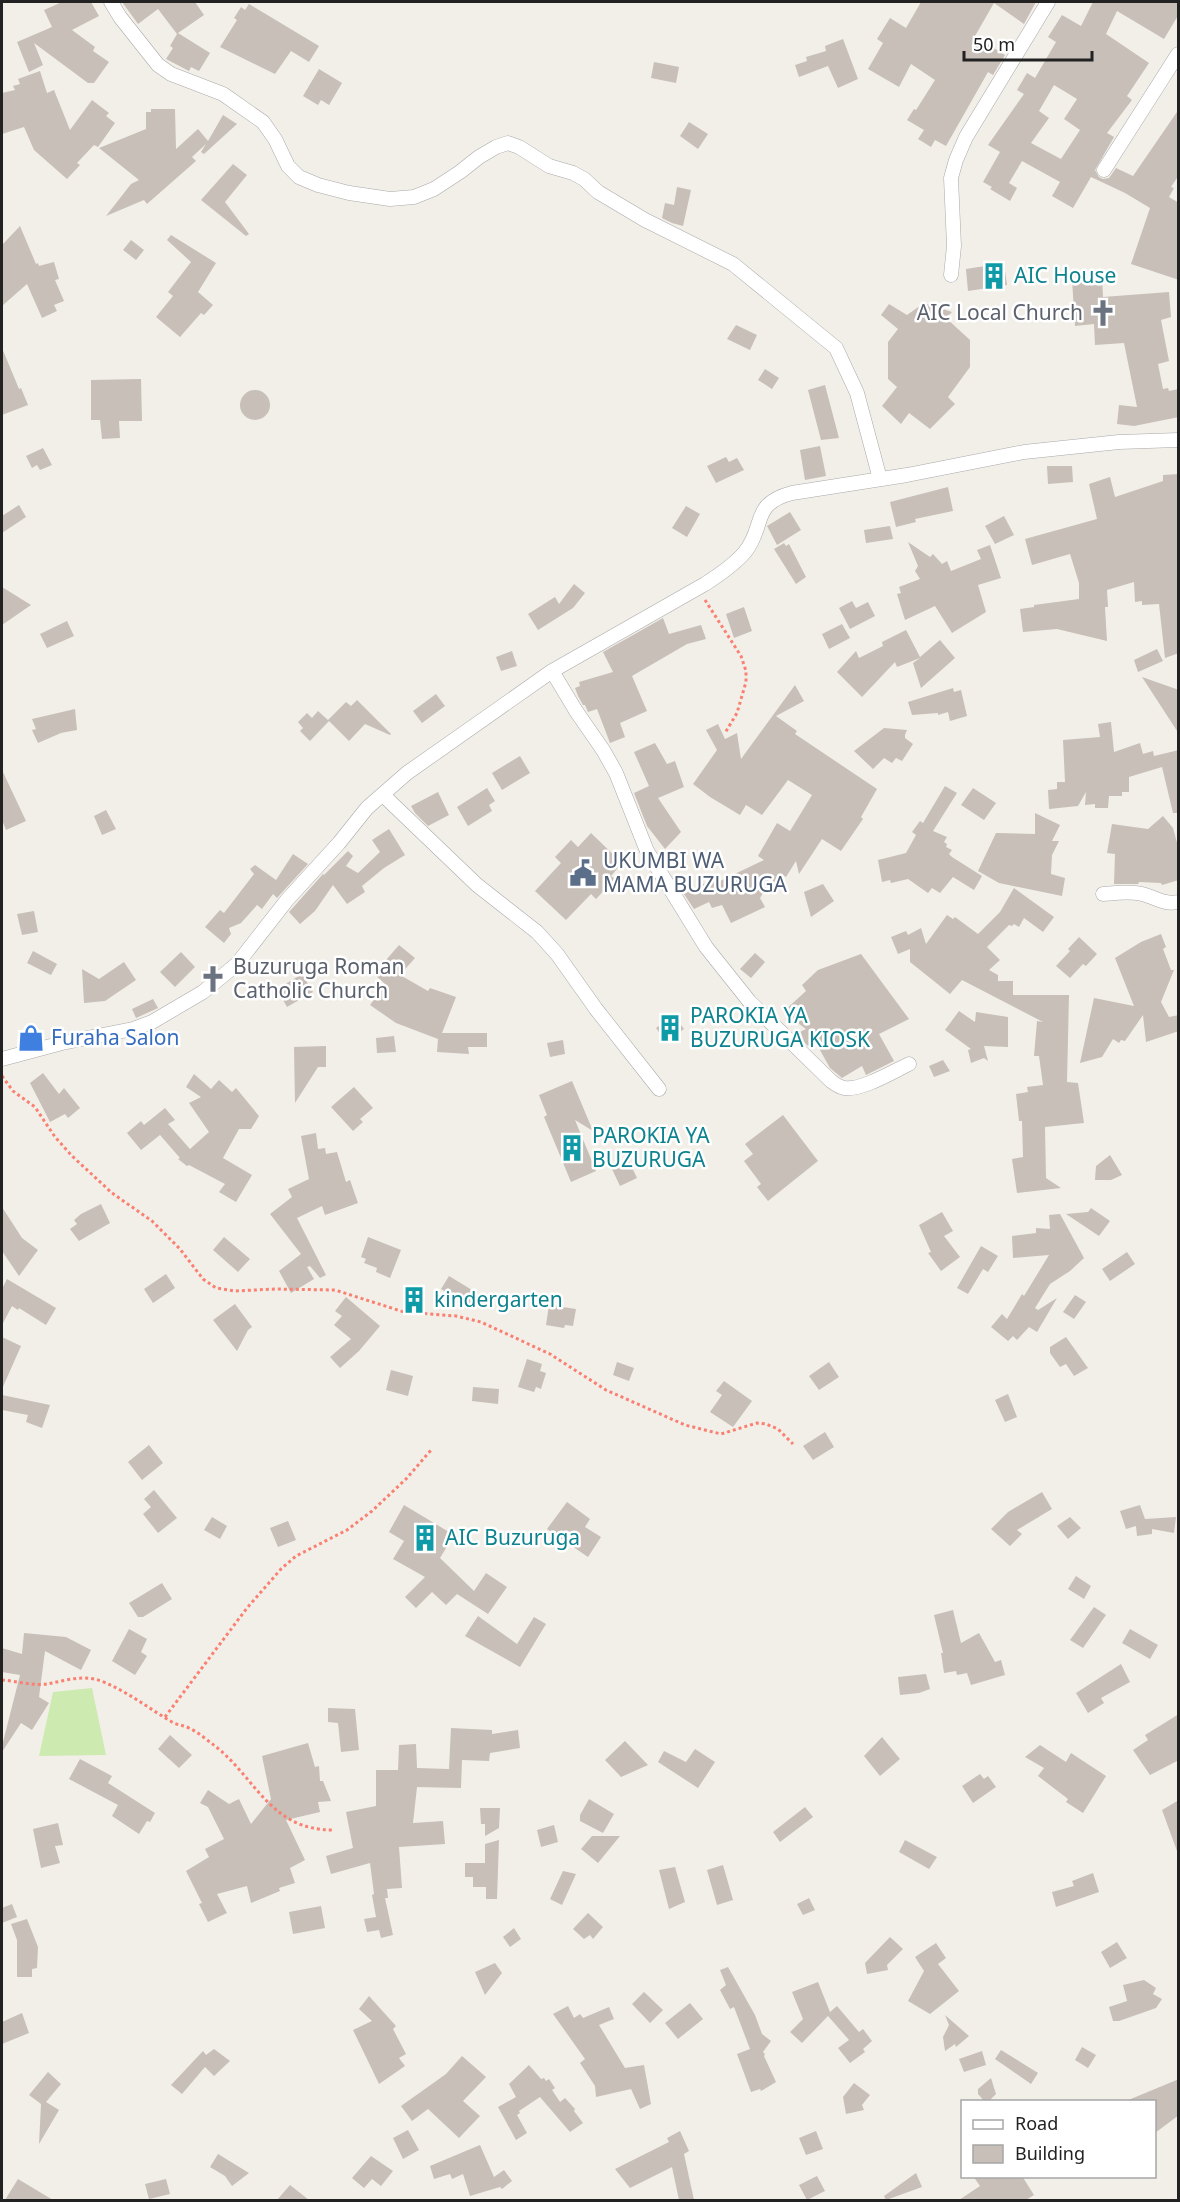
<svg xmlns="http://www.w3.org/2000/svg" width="1180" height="2202" viewBox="0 0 1180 2202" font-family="'Noto Sans',sans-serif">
<rect width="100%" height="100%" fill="#f2efe9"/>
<path fill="#cdebb0" d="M 92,1688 L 106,1755 L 39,1756 L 53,1692 Z"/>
<path fill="#c7bfb8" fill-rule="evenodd" d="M 62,2 L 91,2 L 99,16 L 72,30 L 95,47 L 93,51 L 109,62 L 94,83 L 88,83 L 34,43 L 43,65 L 29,72 L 17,42 L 52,27 L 44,10 Z
M 122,2 L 195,2 L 204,15 L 178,33 L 210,53 L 199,71 L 191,67 L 189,71 L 166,59 L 173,48 L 170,46 L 177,34 L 158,9 L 138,24 Z
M 921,2 L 1036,2 L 1024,24 L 994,3 L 975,36 L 1005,55 L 993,75 L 988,72 L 946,146 L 935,140 L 931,147 L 918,139 L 924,130 L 907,120 L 914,109 L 916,110 L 935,80 L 911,64 L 899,87 L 868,69 L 883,43 L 877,39 L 890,18 L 906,28 Z
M 1093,2 L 1179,2 L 1179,14 L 1164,39 L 1117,11 L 1106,34 L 1149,63 L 1127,96 L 1132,100 L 1107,133 L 1114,137 L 1095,170 L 1099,177 L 1103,179 L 1109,178 L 1116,168 L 1133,176 L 1179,109 L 1179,175 L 1171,187 L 1174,188 L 1169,197 L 1179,203 L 1179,280 L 1131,264 L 1150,208 L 1125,193 L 1091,177 L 1073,208 L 1052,196 L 1060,182 L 1022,161 L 1009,183 L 1017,188 L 1010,201 L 990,189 L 992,187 L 983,182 L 1000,152 L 988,145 L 1024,94 L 1017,90 L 1027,73 L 1035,78 L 1056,42 L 1048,37 L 1062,15 L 1081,26 ZM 1054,85 L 1077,99 L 1064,119 L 1080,130 L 1061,159 L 1031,143 L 1049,118 L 1039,111 Z
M 249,4 L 319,46 L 309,62 L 291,51 L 275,74 L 220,47 L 237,20 L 234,18 L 241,7 L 245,10 Z
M 843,39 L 858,79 L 838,88 L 828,66 L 799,77 L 795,65 L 807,61 L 806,57 L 826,51 L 825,46 Z
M 654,62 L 679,67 L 676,83 L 651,78 Z
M 319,69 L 342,83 L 329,105 L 321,100 L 318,105 L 303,96 Z
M 40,71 L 47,93 L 54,90 L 70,130 L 92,100 L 109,113 L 106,116 L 115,123 L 98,147 L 94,145 L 77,163 L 80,165 L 67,179 L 34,150 L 24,127 L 2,134 L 2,93 L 15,90 L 13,86 L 20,84 L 18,79 Z
M 151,109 L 175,109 L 176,149 L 198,129 L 208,141 L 223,115 L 237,124 L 204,154 L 201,152 L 206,144 L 192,157 L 196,161 L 147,204 L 144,200 L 106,216 L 131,184 L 139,180 L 99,148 L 146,129 L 146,112 L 151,112 Z
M 689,122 L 708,134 L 698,149 L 680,136 Z
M 233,164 L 247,175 L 225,202 L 249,234 L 246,236 L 201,200 Z
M 677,187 L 691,190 L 683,226 L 672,223 L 662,218 L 665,203 L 674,205 Z
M 20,226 L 36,264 L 38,263 L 39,266 L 54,262 L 59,279 L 55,280 L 64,301 L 54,305 L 57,311 L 42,318 L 27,284 L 2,306 L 2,245 Z
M 171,235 L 216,263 L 198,292 L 213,305 L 204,315 L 201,313 L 180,337 L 156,317 L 173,296 L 168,292 L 191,262 L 167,240 Z
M 131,240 L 144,250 L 136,260 L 123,250 Z
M 1004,263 L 1007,285 L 968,291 L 966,269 Z
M 1102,278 L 1103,297 L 1169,292 L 1171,317 L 1161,320 L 1169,361 L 1158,364 L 1163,389 L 1168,388 L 1169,391 L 1179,389 L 1179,417 L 1134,426 L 1117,424 L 1119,405 L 1137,407 L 1124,343 L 1095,345 L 1094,324 L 1075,326 L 1072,280 Z
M 924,303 L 952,312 L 946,318 L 970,340 L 970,367 L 948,397 L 955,404 L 930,429 L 909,413 L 901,424 L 882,406 L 897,387 L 888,379 L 888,342 L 898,329 L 881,315 L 889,304 L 907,315 Z
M 736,325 L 757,335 L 750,350 L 727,339 Z
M 2,348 L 19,389 L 21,388 L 28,405 L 2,415 Z
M 765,369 L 779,378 L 772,389 L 758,380 Z
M 141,379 L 142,421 L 119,421 L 120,438 L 102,439 L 100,420 L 91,420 L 91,380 Z
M 825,385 L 839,438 L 821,440 L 808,390 Z
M240 405a15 15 0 1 1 30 0a15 15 0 1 1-30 0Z
M 820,446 L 826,476 L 805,480 L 800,450 Z
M 43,448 L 52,465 L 40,470 L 37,465 L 32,468 L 26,456 Z
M 726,457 L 729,462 L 737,458 L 744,470 L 716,483 L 707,466 Z
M 1047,466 L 1072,466 L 1073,482 L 1048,484 Z
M 1179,474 L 1179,653 L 1165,658 L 1159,604 L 1142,605 L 1142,601 L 1135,602 L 1134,582 L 1107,590 L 1108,607 L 1105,607 L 1107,641 L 1057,629 L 1023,632 L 1020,609 L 1034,607 L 1034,605 L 1079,599 L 1079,583 L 1070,554 L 1032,565 L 1025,539 L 1097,519 L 1089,484 L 1110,477 L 1115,497 L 1163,481 L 1163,475 Z
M 948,487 L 953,511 L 915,519 L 916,522 L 896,527 L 890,502 Z
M 19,505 L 26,517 L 2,533 L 2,516 Z
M 686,506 L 700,514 L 687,537 L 672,528 Z
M 790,512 L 801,530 L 777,545 L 767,526 Z
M 1004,516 L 1014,535 L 995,544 L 985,526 Z
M 890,526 L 893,539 L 866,543 L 864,530 Z
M 908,542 L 930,557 L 933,554 L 942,564 L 947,561 L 951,571 L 981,559 L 977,550 L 990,545 L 1001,578 L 978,585 L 986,612 L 952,633 L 935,606 L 905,620 L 897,594 L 901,593 L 899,587 L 920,579 L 915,571 L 918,566 Z
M 784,543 L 786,546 L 789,544 L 806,577 L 796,584 L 774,549 Z
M 574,584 L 585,593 L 573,608 L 538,630 L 528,614 L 555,597 L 559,604 Z
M 2,587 L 31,605 L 2,625 Z
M 852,601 L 856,608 L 868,602 L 875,616 L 850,629 L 839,608 Z
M 744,607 L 752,631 L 734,638 L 726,614 Z
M 663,618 L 669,634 L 701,625 L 706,639 L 687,644 L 632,676 L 647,711 L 620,723 L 625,737 L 610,743 L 597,709 L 588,712 L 585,705 L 583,705 L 578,696 L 575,688 L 580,686 L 579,682 L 613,672 L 603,652 Z
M 67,621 L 74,636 L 47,648 L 40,634 Z
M 842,624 L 850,638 L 829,649 L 822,634 Z
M 906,630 L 920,657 L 940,640 L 955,658 L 921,688 L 913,663 L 920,658 L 897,667 L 895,662 L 862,697 L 837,672 L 856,651 L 859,658 L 883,646 L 882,642 Z
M 1157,649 L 1163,661 L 1138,672 L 1134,660 Z
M 512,651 L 517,666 L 501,671 L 496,657 Z
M 1142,677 L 1179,690 L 1179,734 Z
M 795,685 L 804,701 L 776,716 L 797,731 L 795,734 L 877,789 L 861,817 L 863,819 L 841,851 L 822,839 L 799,874 L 796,861 L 786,877 L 781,874 L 775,883 L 771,880 L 760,898 L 765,907 L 731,923 L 722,905 L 712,908 L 709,902 L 694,909 L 684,894 L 719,876 L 720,881 L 764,860 L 758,856 L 777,823 L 790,831 L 812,795 L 788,780 L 762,815 L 746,805 L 740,815 L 710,797 L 693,784 L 717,750 L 706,730 L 718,724 L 725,739 L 737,733 L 741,759 Z
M 953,688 L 954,692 L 961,690 L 967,716 L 950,721 L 948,712 L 938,715 L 938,713 L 912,715 L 908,702 Z
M 436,694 L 445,706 L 422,723 L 413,711 Z
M 357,700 L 391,734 L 390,735 L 365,724 L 349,741 L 328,720 L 346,702 L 351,706 Z
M 75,709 L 77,730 L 61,733 L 38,743 L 32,730 L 36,729 L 32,719 Z
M 318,711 L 329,721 L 310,741 L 300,731 L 303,728 L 298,722 L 307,713 L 312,718 Z
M 1111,722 L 1114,752 L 1140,743 L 1143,754 L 1153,751 L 1154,756 L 1179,750 L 1179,813 L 1173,813 L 1162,767 L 1129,777 L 1129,792 L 1122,792 L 1122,796 L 1109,796 L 1108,808 L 1095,808 L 1095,804 L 1085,805 L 1086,792 L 1078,806 L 1049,809 L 1048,790 L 1057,789 L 1057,782 L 1065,782 L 1063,740 L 1100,737 L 1098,724 Z
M 884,728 L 907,730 L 905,735 L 905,738 L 913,744 L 902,761 L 896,758 L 892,763 L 884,758 L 873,769 L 854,751 Z
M 655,743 L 667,764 L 675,761 L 684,787 L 658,798 L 681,832 L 665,849 L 647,826 L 634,793 L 649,786 L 634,752 Z
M 520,756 L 530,773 L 502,790 L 492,773 Z
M 2,770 L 26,821 L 6,830 L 2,820 Z
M 945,786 L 957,793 L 933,831 L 947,837 L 944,842 L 947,844 L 946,847 L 952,850 L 949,854 L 952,857 L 982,876 L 974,890 L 953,877 L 940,893 L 932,888 L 928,893 L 908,879 L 891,883 L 890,880 L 882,882 L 878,860 L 906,853 L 916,835 L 912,832 L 920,821 L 923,823 Z
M 487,788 L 495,801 L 489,805 L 492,811 L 468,826 L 457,807 Z
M 973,788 L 996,803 L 984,820 L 961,805 Z
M 438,792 L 449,815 L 428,826 L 415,813 L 411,806 Z
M 106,810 L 116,829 L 102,835 L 94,816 Z
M 1035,813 L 1060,825 L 1052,841 L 1059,841 L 1052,855 L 1051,874 L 1065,878 L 1062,896 L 999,883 L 978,871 L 996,833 L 1035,834 Z
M 1163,816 L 1173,828 L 1179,850 L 1179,880 L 1162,885 L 1161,883 L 1139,882 L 1138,884 L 1114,884 L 1115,854 L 1107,853 L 1112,824 L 1148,829 Z
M 389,829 L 405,855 L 384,868 L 362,886 L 365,892 L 347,904 L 333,885 L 315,911 L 300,924 L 289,912 L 323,874 L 324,875 L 348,851 L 353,856 L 346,866 L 358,873 L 380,852 L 372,840 Z
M 591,833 L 622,863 L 611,876 L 615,879 L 596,899 L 591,894 L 566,920 L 535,891 L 561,863 L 555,857 L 571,840 L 578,847 Z
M 293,854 L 308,864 L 277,898 L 273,894 L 262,909 L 257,905 L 241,923 L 229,928 L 231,934 L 224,943 L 205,927 L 220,910 L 224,913 L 254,874 L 250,869 L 255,865 L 276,880 Z
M 823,884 L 834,901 L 811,917 L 804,892 Z
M 1014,888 L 1054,917 L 1043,932 L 1024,918 L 1019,927 L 1014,924 L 1012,926 L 1009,925 L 987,947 L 1000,960 L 989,970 L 998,975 L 998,981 L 1013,981 L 1013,995 L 1069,995 L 1067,1082 L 1078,1083 L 1084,1123 L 1045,1127 L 1046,1178 L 1061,1188 L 1017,1193 L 1012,1159 L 1023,1157 L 1022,1121 L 1019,1121 L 1016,1094 L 1028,1092 L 1027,1087 L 1043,1085 L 1039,1056 L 1034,1056 L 1037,1021 L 1043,1022 L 962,980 L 950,994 L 910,962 L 910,949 L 898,954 L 891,937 L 906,931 L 908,935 L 921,928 L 926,944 L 947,915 L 953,919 L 955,917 L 978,934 L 1000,912 Z
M 34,911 L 38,932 L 22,935 L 17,914 Z
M 1161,934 L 1166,947 L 1163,949 L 1171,970 L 1174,970 L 1161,1002 L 1169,1017 L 1179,1015 L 1179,1031 L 1146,1042 L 1143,1015 L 1125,1041 L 1121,1040 L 1119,1043 L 1113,1039 L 1102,1057 L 1080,1063 L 1094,998 L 1134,1006 L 1115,958 L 1141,942 Z
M 1079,937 L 1097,954 L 1086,966 L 1083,964 L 1070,978 L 1056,966 L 1070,951 L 1068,949 Z
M 399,945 L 415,958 L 400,975 L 428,991 L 430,988 L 456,997 L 442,1033 L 487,1033 L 487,1047 L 468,1047 L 469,1054 L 437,1052 L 438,1039 L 396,1023 L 370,1005 L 385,984 L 374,974 Z
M 33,951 L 57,964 L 51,975 L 27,963 Z
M 181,952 L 195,967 L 175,987 L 160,972 Z
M 755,953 L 765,962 L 751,978 L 740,969 Z
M 861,954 L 909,1019 L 879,1034 L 894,1061 L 866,1075 L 862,1066 L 842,1078 L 830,1068 L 816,1043 L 808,1046 L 796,1034 L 806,1029 L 783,1012 L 806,991 L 802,985 L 818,970 Z
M 124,962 L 136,980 L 105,1001 L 84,1003 L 82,969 L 99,979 Z
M 302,974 L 313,992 L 287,1007 L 277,989 Z
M 153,999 L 158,1008 L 136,1018 L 132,1009 Z
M 959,1011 L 975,1022 L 976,1012 L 1008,1017 L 1008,1047 L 984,1046 L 988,1061 L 984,1058 L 971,1063 L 968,1050 L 971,1049 L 945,1030 Z
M 674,1015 L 684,1029 L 666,1042 L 656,1028 Z
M 394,1036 L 396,1052 L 377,1053 L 376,1038 Z
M 563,1040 L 565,1054 L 550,1057 L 547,1043 Z
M 326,1046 L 326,1067 L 318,1067 L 295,1103 L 294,1047 Z
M 943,1060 L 950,1071 L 934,1077 L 929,1066 Z
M 43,1073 L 59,1094 L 64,1088 L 80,1108 L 68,1118 L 65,1114 L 50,1122 L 30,1083 Z
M 194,1074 L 211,1089 L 219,1080 L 232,1092 L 236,1088 L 259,1116 L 251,1129 L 239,1129 L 223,1158 L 252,1175 L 236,1202 L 219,1192 L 225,1184 L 189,1165 L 187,1166 L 178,1159 L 180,1158 L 160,1135 L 141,1150 L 127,1133 L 141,1121 L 144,1125 L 165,1108 L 175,1120 L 168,1124 L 190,1149 L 209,1132 L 189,1103 L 201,1097 L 186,1087 Z
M 572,1081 L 593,1131 L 575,1120 L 596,1171 L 571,1182 L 544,1117 L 547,1115 L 539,1095 Z
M 354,1087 L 373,1108 L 360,1119 L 363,1122 L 353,1131 L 331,1107 Z
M 783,1115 L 818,1161 L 768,1201 L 757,1187 L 761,1184 L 744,1161 L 753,1154 L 745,1144 Z
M 316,1133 L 318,1149 L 325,1148 L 326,1154 L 337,1152 L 346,1182 L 350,1180 L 358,1203 L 325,1215 L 322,1206 L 297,1218 L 326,1275 L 320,1278 L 310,1266 L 307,1267 L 314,1279 L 291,1293 L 279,1271 L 301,1254 L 270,1214 L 292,1197 L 288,1189 L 309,1179 L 301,1136 Z
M 1110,1155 L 1122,1175 L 1111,1180 L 1095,1180 L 1096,1166 Z
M 628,1159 L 637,1178 L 620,1186 L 611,1167 Z
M 101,1204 L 110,1223 L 79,1241 L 70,1229 L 77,1224 L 74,1220 L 81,1214 Z
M 2,1207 L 22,1238 L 38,1250 L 19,1276 L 2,1251 Z
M 1091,1208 L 1110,1221 L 1099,1236 L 1066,1214 L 1088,1212 Z
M 942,1212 L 953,1231 L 944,1236 L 960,1257 L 941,1271 L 928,1253 L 931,1252 L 919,1225 Z
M 1060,1214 L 1084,1258 L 1070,1271 L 1050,1284 L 1035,1308 L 1038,1310 L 1057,1298 L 1037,1332 L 1029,1327 L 1017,1340 L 1013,1336 L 1008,1341 L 991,1327 L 1002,1314 L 1007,1319 L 1022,1294 L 1024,1296 L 1049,1255 L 1013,1258 L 1012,1236 L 1036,1233 L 1036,1228 L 1050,1229 L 1049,1215 Z
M 224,1237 L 250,1259 L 238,1272 L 213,1250 Z
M 368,1237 L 401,1250 L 390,1278 L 376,1272 L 377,1268 L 364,1263 L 366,1259 L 361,1257 Z
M 981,1246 L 998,1256 L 988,1272 L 983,1269 L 968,1294 L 957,1288 Z
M 1127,1252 L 1135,1264 L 1110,1281 L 1102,1269 Z
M 166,1274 L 175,1288 L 153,1303 L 144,1289 Z
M 449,1276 L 477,1293 L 469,1306 L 441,1289 Z
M 7,1279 L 56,1308 L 46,1325 L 19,1308 L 18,1310 L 12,1306 L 2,1325 L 2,1289 Z
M 1075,1295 L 1086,1302 L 1074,1319 L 1063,1312 Z
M 346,1297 L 380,1326 L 359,1351 L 340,1368 L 330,1357 L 351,1339 L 334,1325 L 342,1316 L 335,1311 Z
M 235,1304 L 252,1327 L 248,1330 L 237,1351 L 213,1320 Z
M 549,1305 L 576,1309 L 573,1326 L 565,1325 L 564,1328 L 546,1325 Z
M 2,1337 L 21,1346 L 2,1389 Z
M 1066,1337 L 1088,1368 L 1074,1376 L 1066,1364 L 1060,1367 L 1050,1353 L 1050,1347 Z
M 527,1359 L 542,1364 L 540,1371 L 546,1373 L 541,1389 L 536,1387 L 534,1392 L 518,1387 Z
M 617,1362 L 634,1368 L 629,1381 L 613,1375 Z
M 829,1362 L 839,1377 L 819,1390 L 809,1376 Z
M 391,1370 L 413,1376 L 408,1396 L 386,1390 Z
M 724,1381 L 752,1401 L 733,1427 L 710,1412 L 722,1395 L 716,1391 Z
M 473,1387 L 499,1389 L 498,1404 L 472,1401 Z
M 1008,1394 L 1017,1417 L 1005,1422 L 995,1400 Z
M 2,1395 L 50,1405 L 42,1428 L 26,1422 L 28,1415 L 2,1410 Z
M 825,1432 L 834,1447 L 813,1460 L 803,1446 Z
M 149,1445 L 163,1463 L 142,1480 L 128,1462 Z
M 154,1490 L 177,1518 L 158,1533 L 143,1514 L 151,1507 L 144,1499 Z
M 1042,1492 L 1052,1509 L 1017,1530 L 1022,1534 L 1010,1546 L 991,1529 L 1008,1512 Z
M 567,1502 L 590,1519 L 585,1527 L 601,1537 L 588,1557 L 547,1529 Z
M 404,1505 L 454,1535 L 440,1558 L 474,1591 L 486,1573 L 507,1587 L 488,1614 L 457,1594 L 446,1605 L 432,1592 L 416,1608 L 405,1597 L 425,1577 L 393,1559 L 404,1541 L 389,1532 Z
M 1140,1505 L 1145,1519 L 1176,1517 L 1174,1533 L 1152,1529 L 1152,1534 L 1137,1536 L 1136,1526 L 1126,1529 L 1120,1511 Z
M 212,1517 L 227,1526 L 220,1539 L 204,1530 Z
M 1070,1517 L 1081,1528 L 1068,1539 L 1057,1526 Z
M 288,1521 L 296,1540 L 278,1547 L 270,1528 Z
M 1076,1576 L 1091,1586 L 1084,1599 L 1068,1589 Z
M 162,1583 L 172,1599 L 143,1617 L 138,1617 L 129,1603 Z
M 1094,1607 L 1106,1615 L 1083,1648 L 1070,1640 Z
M 953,1610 L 961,1643 L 979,1633 L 995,1662 L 1001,1660 L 1005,1675 L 971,1685 L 967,1673 L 957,1675 L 956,1671 L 944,1673 L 941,1653 L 943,1653 L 934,1615 Z
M 478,1616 L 517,1644 L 534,1617 L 546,1624 L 520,1667 L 465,1636 Z
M 129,1629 L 147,1639 L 141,1652 L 147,1656 L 135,1675 L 112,1661 Z
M 1130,1629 L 1158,1645 L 1150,1659 L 1122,1643 Z
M 24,1633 L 66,1637 L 91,1650 L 81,1670 L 45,1651 L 39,1697 L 49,1703 L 32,1730 L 21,1723 L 2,1752 L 2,1746 L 20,1675 L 2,1672 L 2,1648 L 22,1654 Z
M 1121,1664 L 1130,1682 L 1101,1698 L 1104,1703 L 1088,1713 L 1076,1693 Z
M 926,1674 L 930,1689 L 919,1693 L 900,1695 L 898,1677 Z
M 328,1708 L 355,1709 L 359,1750 L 341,1752 L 338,1723 L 328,1722 Z
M 1179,1714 L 1179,1760 L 1150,1775 L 1133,1750 L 1148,1740 L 1145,1735 Z
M 451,1728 L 492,1730 L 492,1734 L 518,1730 L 520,1748 L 490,1753 L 489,1761 L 462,1760 L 461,1788 L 417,1787 L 413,1823 L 443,1821 L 445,1844 L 399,1847 L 402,1888 L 387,1889 L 388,1898 L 385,1898 L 393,1935 L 381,1938 L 379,1930 L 367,1932 L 364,1919 L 376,1917 L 372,1895 L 374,1894 L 370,1863 L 331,1874 L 326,1856 L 353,1848 L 346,1812 L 376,1806 L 376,1770 L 398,1770 L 399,1745 L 416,1744 L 417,1768 L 449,1769 Z
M 170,1735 L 192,1755 L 179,1768 L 158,1749 Z
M 882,1737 L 900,1759 L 880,1776 L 864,1756 Z
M 625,1741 L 648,1765 L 621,1777 L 605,1760 Z
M 308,1743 L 315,1767 L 319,1766 L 320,1781 L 323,1781 L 331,1801 L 318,1802 L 320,1812 L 286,1820 L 305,1860 L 290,1868 L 295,1883 L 279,1888 L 280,1891 L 251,1903 L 247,1886 L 217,1894 L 227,1913 L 208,1922 L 199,1904 L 202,1903 L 186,1871 L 209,1857 L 205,1849 L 224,1839 L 208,1807 L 200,1803 L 208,1790 L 229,1804 L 239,1799 L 251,1824 L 271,1799 L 262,1756 Z
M 1040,1745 L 1066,1762 L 1071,1753 L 1106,1776 L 1083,1813 L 1066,1802 L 1068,1799 L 1038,1776 L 1044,1768 L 1025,1757 Z
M 695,1749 L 715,1762 L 698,1788 L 658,1762 L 664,1751 L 686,1762 Z
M 80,1759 L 112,1776 L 108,1783 L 155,1813 L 150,1822 L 147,1821 L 139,1834 L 112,1816 L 118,1805 L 69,1779 Z
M 980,1774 L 984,1779 L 988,1776 L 996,1787 L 973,1803 L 962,1786 Z
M 589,1799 L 614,1814 L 603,1833 L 580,1821 L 580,1815 Z
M 1179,1800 L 1179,1850 L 1177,1851 L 1162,1810 Z
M 805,1807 L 813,1817 L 780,1842 L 773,1832 Z
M 480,1808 L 500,1808 L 499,1828 L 485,1836 L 485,1824 L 481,1824 Z
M 58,1823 L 63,1845 L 55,1846 L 60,1863 L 41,1868 L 33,1829 Z
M 554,1825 L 558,1842 L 541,1847 L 537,1830 Z
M 592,1836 L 620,1836 L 598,1863 L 581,1849 Z
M 499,1840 L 497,1899 L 486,1899 L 486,1887 L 473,1887 L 473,1877 L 465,1877 L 465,1863 L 485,1863 L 485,1844 Z
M 905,1840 L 937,1857 L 929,1869 L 899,1852 Z
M 723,1865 L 733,1900 L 717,1905 L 707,1870 Z
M 675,1867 L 685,1902 L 669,1909 L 659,1870 Z
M 563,1871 L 576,1874 L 562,1905 L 550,1899 Z
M 1093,1873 L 1099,1892 L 1056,1907 L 1052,1892 L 1074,1886 L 1072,1881 Z
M 809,1898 L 815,1910 L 803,1915 L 797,1904 Z
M 12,1904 L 17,1917 L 2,1923 L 2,1908 Z
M 321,1906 L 325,1928 L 293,1934 L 289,1912 Z
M 588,1913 L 603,1927 L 593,1939 L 590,1935 L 584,1939 L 573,1929 Z
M 27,1919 L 38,1947 L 37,1968 L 32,1969 L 32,1977 L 17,1977 L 17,1940 L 11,1924 Z
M 514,1928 L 521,1939 L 510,1947 L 503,1937 Z
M 890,1937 L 903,1949 L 887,1965 L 888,1970 L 867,1974 L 865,1963 Z
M 1117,1942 L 1127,1958 L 1110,1968 L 1101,1952 Z
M 936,1943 L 946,1958 L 938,1964 L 959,1991 L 930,2014 L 908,2001 L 924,1971 L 915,1957 Z
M 495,1963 L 502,1973 L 485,1995 L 475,1972 Z
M 728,1967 L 755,2015 L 762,2034 L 771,2041 L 763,2052 L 765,2054 L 764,2056 L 776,2082 L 761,2091 L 760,2089 L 751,2092 L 737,2054 L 750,2049 L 734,2007 L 730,2009 L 720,1990 L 726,1985 L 720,1970 Z
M 1144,1980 L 1156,1988 L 1153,1994 L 1162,1999 L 1156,2008 L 1119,2021 L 1113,2021 L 1109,2007 L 1127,2001 L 1123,1985 Z
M 818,1982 L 830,2012 L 837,2006 L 859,2032 L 863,2029 L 872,2041 L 863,2049 L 865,2052 L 850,2063 L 838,2048 L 849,2040 L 828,2016 L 802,2043 L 790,2032 L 803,2019 L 792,1992 Z
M 644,1992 L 663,2010 L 650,2023 L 632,2004 Z
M 369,1996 L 396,2026 L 393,2029 L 406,2054 L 399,2058 L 405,2066 L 379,2084 L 353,2030 L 372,2021 L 359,2009 Z
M 690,2003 L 703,2019 L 678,2039 L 665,2023 Z
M 568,2006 L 574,2018 L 580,2014 L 583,2018 L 609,2007 L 614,2019 L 599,2025 L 625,2068 L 644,2065 L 651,2104 L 640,2109 L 631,2089 L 596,2097 L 595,2086 L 580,2063 L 585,2059 L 553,2014 Z
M 22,2013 L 29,2033 L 2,2044 L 2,2022 Z
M 945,2015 L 969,2036 L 956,2047 L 955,2044 L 945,2051 L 943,2037 L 949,2025 Z
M 1082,2047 L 1096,2055 L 1088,2068 L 1075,2060 Z
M 214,2049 L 230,2061 L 214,2076 L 205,2067 L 182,2094 L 171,2085 L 203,2051 L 206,2055 Z
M 1001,2050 L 1038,2073 L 1031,2084 L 995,2059 Z
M 982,2051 L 986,2065 L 964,2072 L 959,2059 Z
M 462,2056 L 486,2077 L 463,2101 L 480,2116 L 459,2138 L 428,2109 L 412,2121 L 401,2106 L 446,2074 Z
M 529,2065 L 541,2079 L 544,2078 L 546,2081 L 549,2079 L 555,2088 L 552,2090 L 560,2102 L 565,2098 L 575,2109 L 574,2111 L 583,2123 L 570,2132 L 540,2097 L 519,2111 L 520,2113 L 517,2115 L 527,2133 L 516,2140 L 498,2107 L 516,2097 L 509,2084 Z
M 48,2072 L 61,2084 L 46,2102 L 59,2110 L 39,2144 L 41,2104 L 29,2095 Z
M 991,2078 L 996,2094 L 988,2102 L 985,2102 L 978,2094 L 978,2089 Z
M 1179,2079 L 1179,2115 L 1155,2133 L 1155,2102 L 1126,2101 Z
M 854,2083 L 870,2095 L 862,2105 L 864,2110 L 846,2114 L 843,2097 Z
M 408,2130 L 419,2150 L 403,2159 L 393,2138 Z
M 680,2131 L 689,2151 L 684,2154 L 694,2200 L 679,2200 L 672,2167 L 630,2188 L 615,2169 L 669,2142 L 667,2138 Z
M 816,2131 L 823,2149 L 806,2155 L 799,2138 Z
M 480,2145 L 494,2177 L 504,2170 L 512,2181 L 502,2189 L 500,2187 L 470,2196 L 463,2174 L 452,2179 L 450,2174 L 434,2179 L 430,2166 Z
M 218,2154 L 249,2173 L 232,2186 L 225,2176 L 210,2167 Z
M 371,2156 L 393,2171 L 381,2186 L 372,2179 L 364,2188 L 352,2178 Z
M 916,2173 L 922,2187 L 886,2200 L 884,2196 Z
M 817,2176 L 825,2191 L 807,2200 L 799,2185 Z
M 973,2176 L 1022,2176 L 1034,2195 L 1026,2200 L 959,2200 L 980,2186 Z
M 18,2179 L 53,2200 L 5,2200 Z
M 166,2179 L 170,2194 L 149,2199 L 145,2184 Z
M 290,2185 L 309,2200 L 277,2200 Z"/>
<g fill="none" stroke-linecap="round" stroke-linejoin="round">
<defs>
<path id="street" d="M 111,2 L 120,17 L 158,65 L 171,74 L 223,94 L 263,122 L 275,139 L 288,166 L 299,177 L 318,185 L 349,193 L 390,199 L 414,197 L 434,189 L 460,172 L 479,157 L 496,147 L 508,143 L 519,147 L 549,166 L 573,173 L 584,179 L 598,192 L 645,220 L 733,264 L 836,348 L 857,393 L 880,479
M 1104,170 L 1178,54
M 951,275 L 954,246 L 951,178 L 956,160 L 966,137 L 1048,2
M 552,671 L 576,711 L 603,750 L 616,773 L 647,851 L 706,947 L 749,1001 L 831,1081 C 835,1084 839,1087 844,1088 C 861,1091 894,1071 909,1064
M 383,795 L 477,885 L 537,932 L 557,954 L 596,1009 L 659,1089
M 1103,894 C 1116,893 1129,891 1142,894 C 1155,897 1164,905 1178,902
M 2,1059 L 62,1043 L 133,1029 L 152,1022 L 203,992 L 237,964 L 287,900 L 339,843 L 367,808 L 407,773 L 552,671 L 705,584 C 719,575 734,565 745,552 C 766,526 750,504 792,493 L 907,475 L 1024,452 L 1119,442 L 1178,440"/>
</defs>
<use href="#street" stroke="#a9a9a9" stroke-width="15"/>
<path stroke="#fa8072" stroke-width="3" stroke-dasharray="3 3" stroke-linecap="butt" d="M 705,600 L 741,656 L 746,671 L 746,682 L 737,713 L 725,733
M 2,1076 L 13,1091 L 35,1107 L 55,1137 L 72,1156 L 112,1193 L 152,1221 L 180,1249 L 203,1279 L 216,1288 L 235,1291 L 275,1289 L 335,1290 L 404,1312 L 456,1316 L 481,1322 L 550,1354 L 606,1390 L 685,1425 L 721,1434 L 757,1423 L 766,1424 L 778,1429 L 793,1444
M 2,1680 C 16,1681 33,1686 47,1684 C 64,1681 83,1674 101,1681 C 127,1691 148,1708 172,1722 C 177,1725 183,1725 189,1728 C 198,1732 207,1740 215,1746 C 257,1779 270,1830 333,1830
M 165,1717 L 247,1608 L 281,1569 L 296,1556 L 347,1530 L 372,1511 L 406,1479 L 432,1449"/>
<use href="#street" stroke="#fff" stroke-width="14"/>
</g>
<defs>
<symbol id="building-bare" viewBox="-9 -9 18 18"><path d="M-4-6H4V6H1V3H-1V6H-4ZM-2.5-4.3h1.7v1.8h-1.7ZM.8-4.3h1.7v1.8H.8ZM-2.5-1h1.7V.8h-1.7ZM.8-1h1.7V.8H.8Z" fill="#0f9aa8" stroke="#fff" stroke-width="2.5" paint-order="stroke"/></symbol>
<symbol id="church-bare" viewBox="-9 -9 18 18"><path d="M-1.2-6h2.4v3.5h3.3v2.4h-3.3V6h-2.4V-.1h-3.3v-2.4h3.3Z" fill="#6b7280" stroke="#fff" stroke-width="2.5" paint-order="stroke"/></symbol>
<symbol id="civic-bare" viewBox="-9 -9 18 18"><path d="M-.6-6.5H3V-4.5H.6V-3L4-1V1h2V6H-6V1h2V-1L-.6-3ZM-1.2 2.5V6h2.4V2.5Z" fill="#5c6f8a" stroke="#fff" stroke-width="2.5" paint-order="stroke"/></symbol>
<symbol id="shop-bare" viewBox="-9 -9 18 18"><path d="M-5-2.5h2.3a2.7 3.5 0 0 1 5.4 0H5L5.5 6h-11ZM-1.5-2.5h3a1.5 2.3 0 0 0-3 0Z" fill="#3f7fe0" stroke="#fff" stroke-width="2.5" paint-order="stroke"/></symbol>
</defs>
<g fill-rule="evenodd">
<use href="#building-bare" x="975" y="257" width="38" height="38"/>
<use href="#church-bare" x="1084" y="294" width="38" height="38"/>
<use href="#civic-bare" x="564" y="854" width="38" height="38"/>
<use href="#church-bare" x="194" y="960" width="38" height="38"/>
<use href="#building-bare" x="651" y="1009" width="38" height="38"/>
<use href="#shop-bare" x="12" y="1019" width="38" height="38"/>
<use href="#building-bare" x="553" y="1129" width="38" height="38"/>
<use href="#building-bare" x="395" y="1281" width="38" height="38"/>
<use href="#building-bare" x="406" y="1519" width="38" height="38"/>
</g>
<g text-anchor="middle" stroke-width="5" stroke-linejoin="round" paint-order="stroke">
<g font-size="21" fill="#0d838f" stroke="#fff" text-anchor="start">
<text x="1014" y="283">AIC House</text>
<text x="690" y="1023">PAROKIA YA<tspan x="690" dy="24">BUZURUGA KIOSK</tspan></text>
<text x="592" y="1143">PAROKIA YA<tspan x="592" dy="24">BUZURUGA</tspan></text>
<text x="434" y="1307">kindergarten</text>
<text x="445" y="1545">AIC Buzuruga</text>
</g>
<g font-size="21" fill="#5b616d" stroke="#fff" text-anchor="end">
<text x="1083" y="320">AIC Local Church</text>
<text x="233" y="974" text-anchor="start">Buzuruga Roman<tspan x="233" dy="24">Catholic Church</tspan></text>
</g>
<g font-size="21" fill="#4e5e75" stroke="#fff" text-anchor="start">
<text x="603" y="868">UKUMBI WA<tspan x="603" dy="24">MAMA BUZURUGA</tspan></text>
</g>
<g font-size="21" fill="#366cbe" stroke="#fff" text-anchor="start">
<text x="51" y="1045">Furaha Salon</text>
</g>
</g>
<rect width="1180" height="2202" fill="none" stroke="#222222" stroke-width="6"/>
<rect x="961" y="2100" width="195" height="78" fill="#ffffff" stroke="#a7a7a7" stroke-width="1.5"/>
<rect x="973" y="2120" width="30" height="9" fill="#ffffff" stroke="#a7a7a7" stroke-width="1.5"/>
<text x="1015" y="2130" font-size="18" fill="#222222">Road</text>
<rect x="973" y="2145" width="30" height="18" fill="#c7bfb8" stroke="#a7a7a7" stroke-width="1.5"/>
<text x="1015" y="2160" font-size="18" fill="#222222">Building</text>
<path d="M964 51v9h128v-9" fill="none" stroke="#222222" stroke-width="3"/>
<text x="973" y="51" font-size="18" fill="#222222" stroke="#ffffff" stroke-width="4.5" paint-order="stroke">50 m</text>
</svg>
